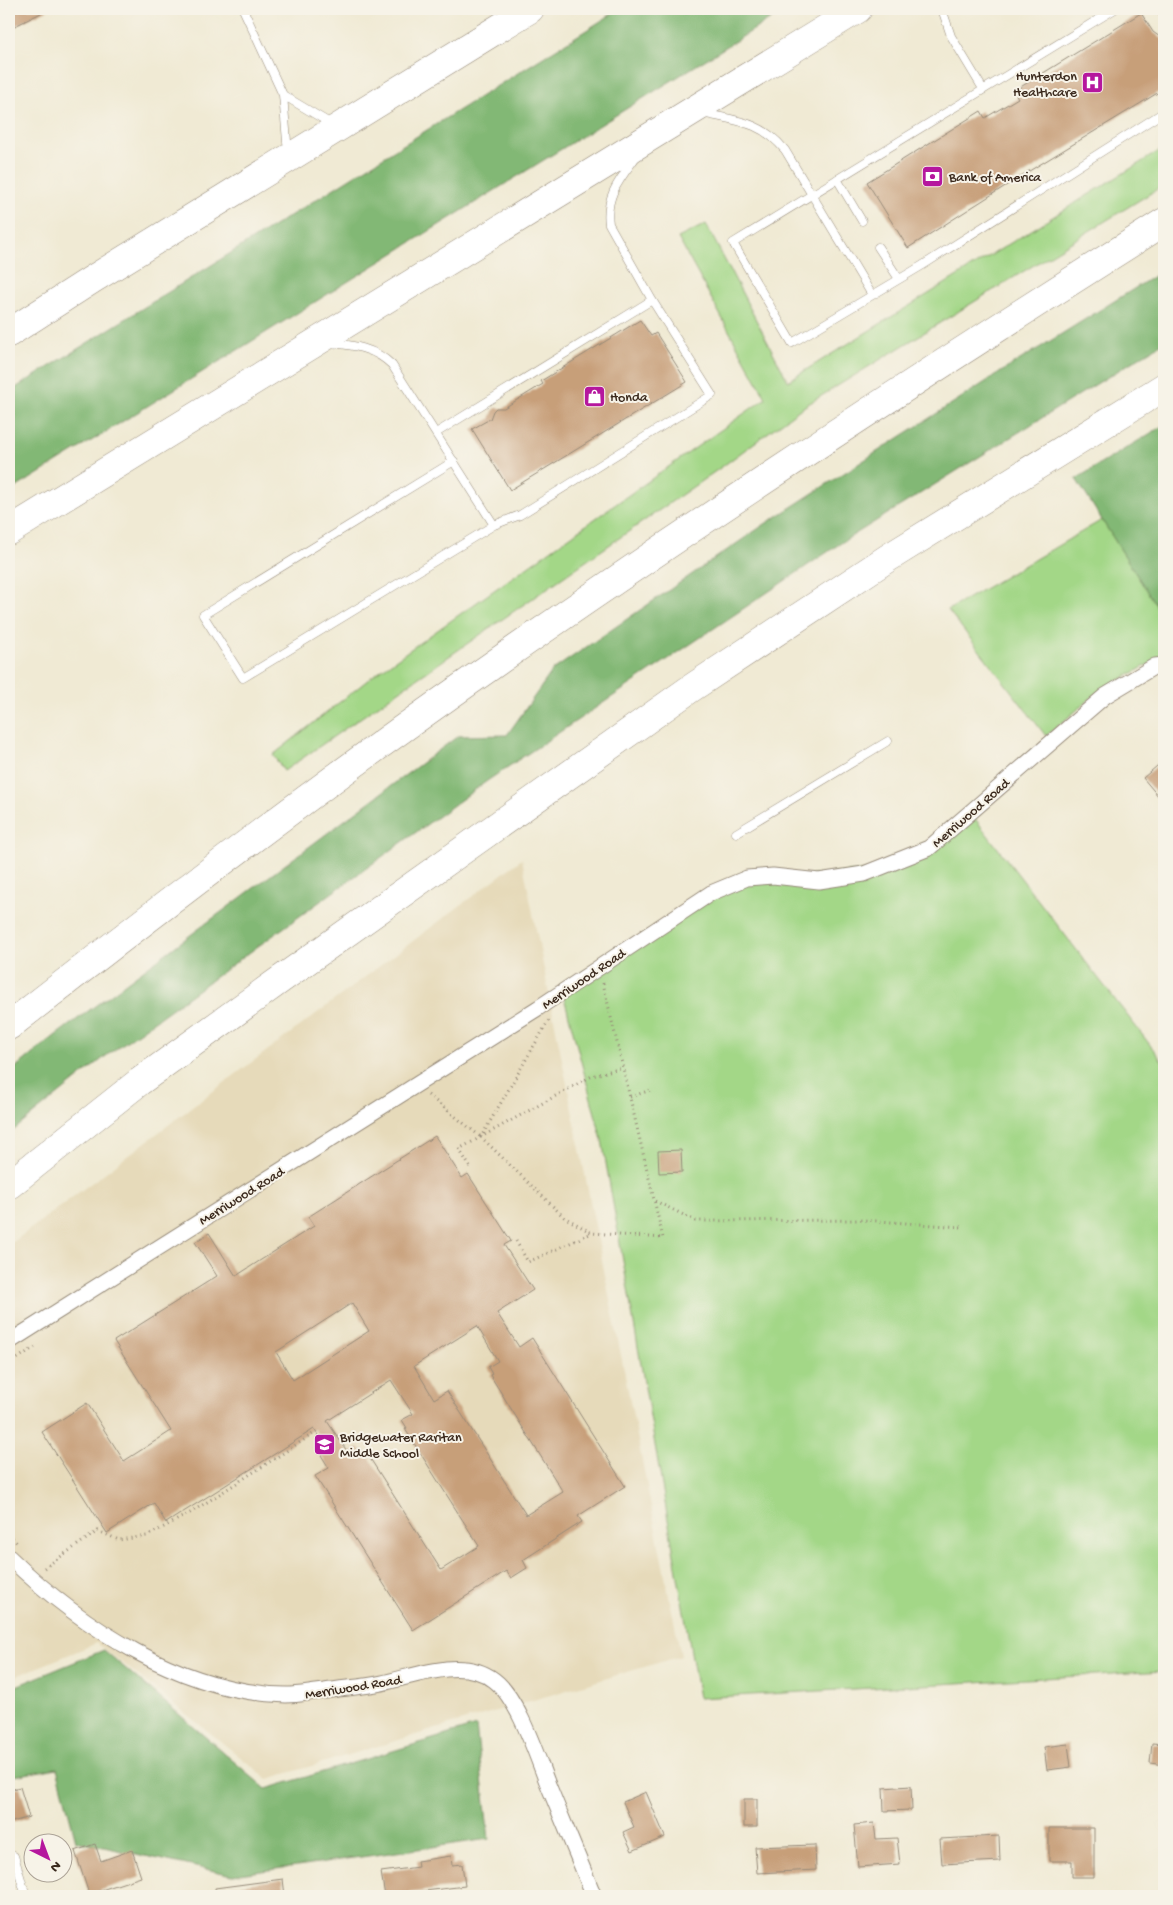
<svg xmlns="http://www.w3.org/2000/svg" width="1173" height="1905" viewBox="0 0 1173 1905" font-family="'Gochi Hand',sans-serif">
<rect width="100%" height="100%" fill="#f7f3e8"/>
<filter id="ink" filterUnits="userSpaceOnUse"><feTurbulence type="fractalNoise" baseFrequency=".02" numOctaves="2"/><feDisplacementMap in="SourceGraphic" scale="10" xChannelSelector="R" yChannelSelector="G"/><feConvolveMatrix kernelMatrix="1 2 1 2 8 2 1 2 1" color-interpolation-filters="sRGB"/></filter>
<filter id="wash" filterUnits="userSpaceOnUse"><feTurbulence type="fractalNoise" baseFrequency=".0096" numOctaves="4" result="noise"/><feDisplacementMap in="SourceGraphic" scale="20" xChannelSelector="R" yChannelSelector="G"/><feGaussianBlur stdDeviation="1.12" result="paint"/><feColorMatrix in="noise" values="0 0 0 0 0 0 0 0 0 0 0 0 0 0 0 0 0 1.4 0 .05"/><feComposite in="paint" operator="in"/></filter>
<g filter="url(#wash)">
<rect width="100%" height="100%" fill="#f0ead4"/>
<path fill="#e6daba" d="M 522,859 L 681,1656 L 268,1779 L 97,1643 L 9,1679 L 9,1245 Z"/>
<path fill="#a3d787" stroke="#6f8052" d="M 1164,148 L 1164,185 L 800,409 L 723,466 L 284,771 L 273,755 L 374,675 L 766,398 L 678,238 L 706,224 L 788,381 Z
M 1102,520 L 1164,618 L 1164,656 L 1101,690 L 1046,736 L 948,610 Z
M 973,816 L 1164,1063 L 1164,1671 L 699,1698 L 602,1140 L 561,986 L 733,881 L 889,869 Z"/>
<path fill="#82b874" stroke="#5e7149" d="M 620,9 L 787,9 L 9,492 L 9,392 Z
M 1164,270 L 1164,342 L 844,541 L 487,781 L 106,1056 L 9,1134 L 9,1073 L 56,1035 L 458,736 L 507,735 L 553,670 L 765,524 L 1015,363 Z
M 1164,425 L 1164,618 L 1076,479 Z
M 104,1650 L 266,1789 L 476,1726 L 489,1839 L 233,1875 L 76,1841 L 57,1768 L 9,1777 L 9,1689 Z"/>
<g id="blocks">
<path fill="#c79f79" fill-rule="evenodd" d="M 9,9 L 49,9 L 9,29 Z
M 1141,13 L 1153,32 L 1164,40 L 1164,89 L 1021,176 L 908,248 L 867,182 L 981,111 L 985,118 L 1018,98 L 1014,91 Z
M 640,320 L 651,336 L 656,333 L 687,382 L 510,490 L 472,429 L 490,419 L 493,411 L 496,408 L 504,408 L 543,384 L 541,381 Z
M 1164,760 L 1164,803 L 1143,778 Z
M 435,1136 L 462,1178 L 468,1174 L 511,1241 L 504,1245 L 533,1290 L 497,1313 L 519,1347 L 532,1338 L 625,1486 L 578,1516 L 582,1522 L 523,1560 L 527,1568 L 511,1578 L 506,1571 L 413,1630 L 315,1476 L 329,1468 L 321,1455 L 328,1451 L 314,1429 L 166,1523 L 154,1503 L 107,1533 L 42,1432 L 87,1403 L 124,1461 L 171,1431 L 114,1341 L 217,1276 L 195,1242 L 209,1233 L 236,1276 L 314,1226 L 308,1217 ZM 352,1303 L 369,1331 L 293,1380 L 276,1352 ZM 477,1326 L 498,1361 L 488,1367 L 492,1374 L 490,1375 L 563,1492 L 526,1515 L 447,1391 L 434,1399 L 414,1366 ZM 391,1380 L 413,1414 L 402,1420 L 407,1428 L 405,1429 L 479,1546 L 441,1570 L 366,1452 L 364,1454 L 359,1448 L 349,1454 L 327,1421 Z
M 681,1150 L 682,1172 L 659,1173 L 658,1151 Z
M 1152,1743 L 1164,1744 L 1164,1765 L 1150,1763 Z
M 1068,1744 L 1071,1767 L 1047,1770 L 1044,1747 Z
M 911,1786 L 912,1810 L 884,1811 L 883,1788 Z
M 20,1787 L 29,1817 L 9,1823 L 9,1790 Z
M 646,1792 L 665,1837 L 632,1851 L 623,1832 L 634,1827 L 623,1802 Z
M 744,1799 L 757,1799 L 757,1827 L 744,1827 Z
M 874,1823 L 876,1839 L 897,1838 L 900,1864 L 858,1867 L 854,1825 Z
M 1049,1828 L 1094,1828 L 1094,1877 L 1072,1877 L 1072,1861 L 1049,1861 Z
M 999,1836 L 1000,1861 L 942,1864 L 940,1839 Z
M 95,1844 L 101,1861 L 132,1850 L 141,1877 L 89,1894 L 75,1851 Z
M 815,1845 L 816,1870 L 757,1873 L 755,1847 Z
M 451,1856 L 452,1865 L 462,1864 L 465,1886 L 385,1896 L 381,1872 L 418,1867 L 417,1861 Z
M 283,1879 L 285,1896 L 216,1896 L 215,1888 Z"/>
</g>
</g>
<g filter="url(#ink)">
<use href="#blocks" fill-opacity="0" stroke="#968a79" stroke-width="1"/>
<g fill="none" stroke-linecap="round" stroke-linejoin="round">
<defs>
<path id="lane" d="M 243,9 L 283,95 L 288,153
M 942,9 L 951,36 L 983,89
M 1115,9 L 733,243 L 792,343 L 923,265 L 1164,112
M 1160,9 L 1164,15
M 283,95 L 333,125
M 702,113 C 737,121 761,121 785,150 L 872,295
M 636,157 C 620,179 605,196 609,224 L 652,300
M 837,179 L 862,221
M 878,247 L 899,279
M 330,343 C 353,345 375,348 392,365 L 494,525 L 520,515 L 712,395 L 652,300 L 436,433
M 454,461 L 203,615 L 243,678 L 494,525
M 736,833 L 888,741
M 14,1856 L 26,1896"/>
<path id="street" d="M 9,1342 L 538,1008 L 711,893 L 747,878 L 773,876 L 819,881 L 864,874 L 929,848 L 1105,696 L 1155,666 L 1164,665
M 9,1557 C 81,1627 183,1693 286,1695 C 299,1695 312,1692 325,1691 C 344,1688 363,1687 382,1683 C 416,1676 463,1656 494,1680 C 518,1698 536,1754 547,1782 C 563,1820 578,1858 594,1896"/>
<path id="highway" d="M 9,333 L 93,279 L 530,9
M 9,531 L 858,9
M 9,1026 C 137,926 266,827 398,732 C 648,553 905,386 1164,222
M 9,1185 L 139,1082 L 280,980 L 690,689 L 888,558 L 1164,387"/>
</defs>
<use href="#lane" stroke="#968a79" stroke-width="9"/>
<use href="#street" stroke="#968a79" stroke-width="17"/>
<use href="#highway" stroke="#968a79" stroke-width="29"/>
<path stroke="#968a79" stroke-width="3" stroke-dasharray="1 4" stroke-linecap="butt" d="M 603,983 L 663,1238 L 592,1233 L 564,1217 L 481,1137 L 592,1076 L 623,1067
M 428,1095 L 481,1137
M 630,1097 L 651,1090
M 470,1167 L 459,1149 L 481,1137 L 549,1020
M 655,1201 L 696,1221 L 864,1220 L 962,1227
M 516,1241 L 528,1262 L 592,1233
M 9,1364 L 38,1345
M 9,1534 L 17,1543
M 44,1568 L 98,1531 L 119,1540 L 147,1536 L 190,1513 L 316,1432"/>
<use href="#lane" stroke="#fff" stroke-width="8"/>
<use href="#street" stroke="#fff" stroke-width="15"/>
<use href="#highway" stroke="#fff" stroke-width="28"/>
</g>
</g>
<defs>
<symbol id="hospital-square" viewBox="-11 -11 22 22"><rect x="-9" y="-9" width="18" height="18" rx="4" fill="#b5179e" stroke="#f7f3e8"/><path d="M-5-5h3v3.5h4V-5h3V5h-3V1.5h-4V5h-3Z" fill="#fff"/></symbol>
<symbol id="bank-square" viewBox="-11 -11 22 22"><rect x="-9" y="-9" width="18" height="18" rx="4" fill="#b5179e" stroke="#f7f3e8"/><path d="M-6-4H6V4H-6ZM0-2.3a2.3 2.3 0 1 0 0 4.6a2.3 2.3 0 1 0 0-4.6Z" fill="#fff"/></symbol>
<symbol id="shop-square" viewBox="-11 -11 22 22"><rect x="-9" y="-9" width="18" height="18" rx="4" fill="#b5179e" stroke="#f7f3e8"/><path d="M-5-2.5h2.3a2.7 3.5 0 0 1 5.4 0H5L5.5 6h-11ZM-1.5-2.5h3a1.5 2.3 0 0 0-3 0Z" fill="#fff"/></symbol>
<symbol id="school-square" viewBox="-11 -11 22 22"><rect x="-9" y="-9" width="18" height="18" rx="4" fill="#b5179e" stroke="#f7f3e8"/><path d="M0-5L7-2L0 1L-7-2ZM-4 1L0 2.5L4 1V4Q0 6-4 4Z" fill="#fff"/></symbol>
</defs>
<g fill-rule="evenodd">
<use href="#hospital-square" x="1080" y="70" width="25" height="25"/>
<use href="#bank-square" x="920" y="164" width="25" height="25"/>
<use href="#shop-square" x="582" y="384" width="25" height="25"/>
<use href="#school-square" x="312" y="1432" width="25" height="25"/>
</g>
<g text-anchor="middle" stroke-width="4" stroke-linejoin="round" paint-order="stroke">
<g font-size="14" fill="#3b2a1e" stroke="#f7f3e8" text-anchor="start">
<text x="1077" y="80" text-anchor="end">Hunterdon<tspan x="1077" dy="16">Healthcare</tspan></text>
<text x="949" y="181">Bank of America</text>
<text x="610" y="401">Honda</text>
<text x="340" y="1441">Bridgewater Raritan<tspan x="340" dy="16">Middle School</tspan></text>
</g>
<g font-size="14" fill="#3b2a1e" stroke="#f7f3e8">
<text transform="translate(970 812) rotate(-41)" y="5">Merriwood Road</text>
<text transform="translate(583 978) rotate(-34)" y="5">Merriwood Road</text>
<text transform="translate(241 1195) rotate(-32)" y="5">Merriwood Road</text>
<text transform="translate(353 1686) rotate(-9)" y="5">Merriwood Road</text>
</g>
</g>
<rect width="1173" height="1905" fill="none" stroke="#f7f3e8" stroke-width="30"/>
<g transform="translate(48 1858) rotate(138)"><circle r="24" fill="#f7f3e8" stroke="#aca397"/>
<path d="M0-4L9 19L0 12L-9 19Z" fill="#b5179e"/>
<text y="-8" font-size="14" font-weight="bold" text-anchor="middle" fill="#3b2a1e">N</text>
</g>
</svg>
